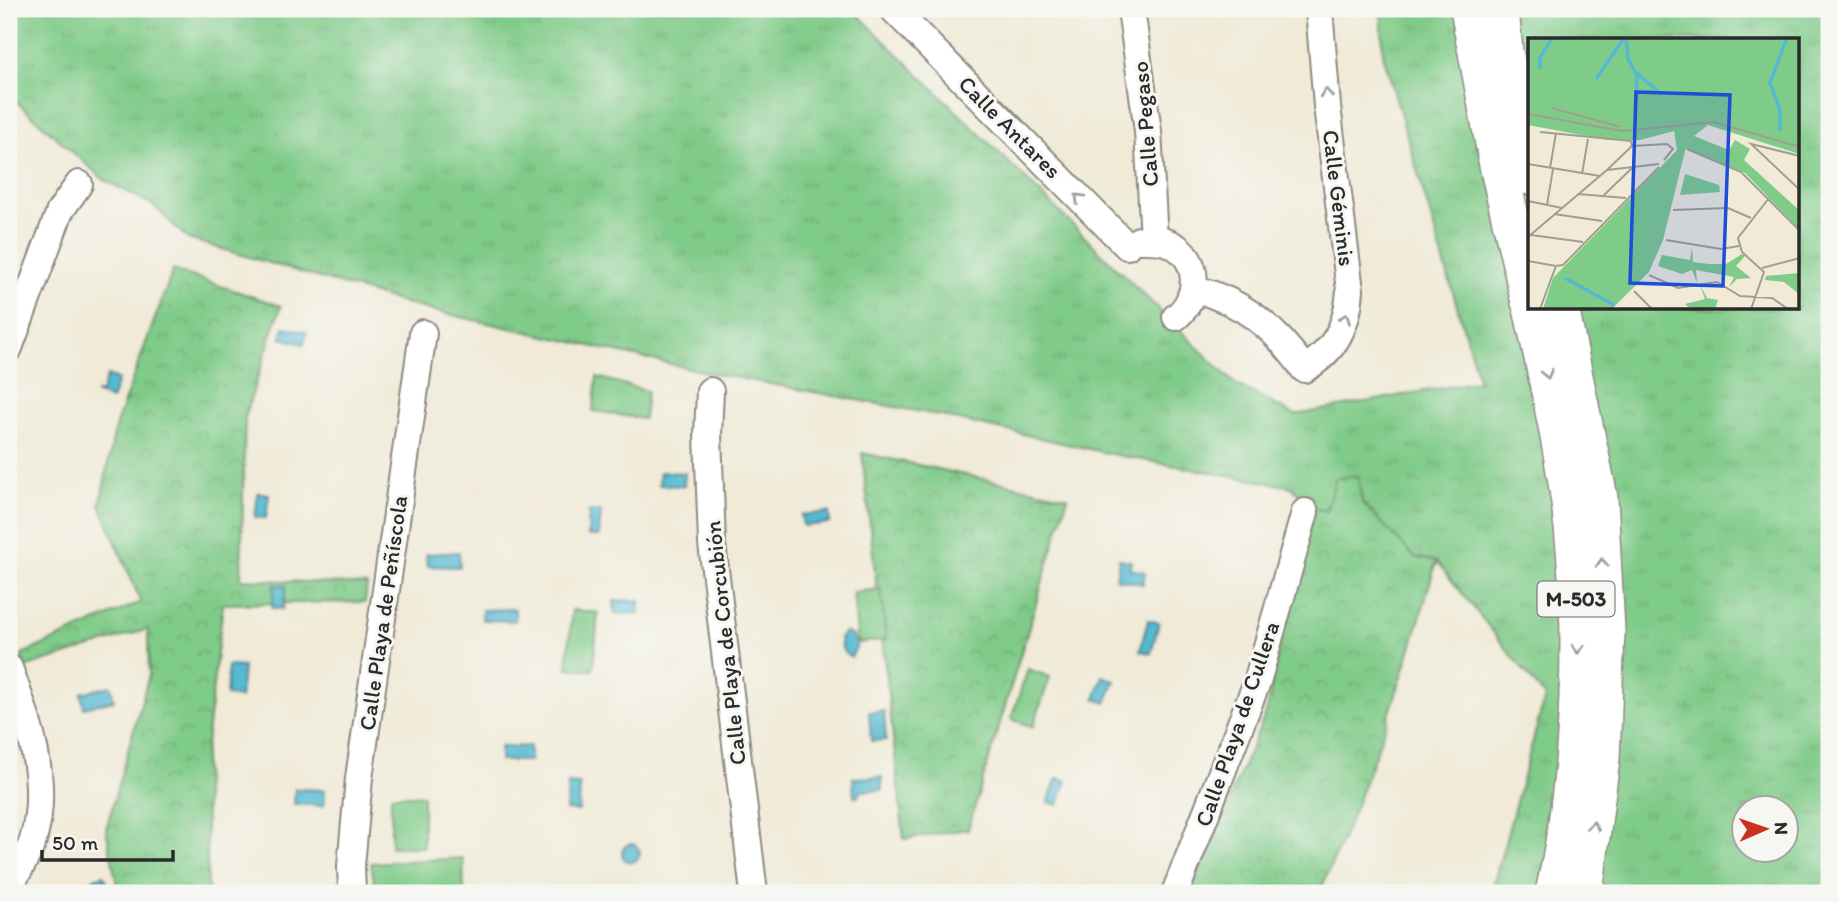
<svg xmlns="http://www.w3.org/2000/svg" width="1838" height="902" viewBox="0 0 1838 902" font-family="Itim,sans-serif">
<defs>
<pattern id="grass-tufts" width="24" height="20" patternUnits="userSpaceOnUse" patternTransform="scale(1.75)"><rect width="24" height="20" fill="#7fcb88"/><path d="M3 7l-1-3M5 7V3M7 7l1-3M15 17l-1-3M17 17v-4M19 17l1-3" fill="none" stroke="#6eae76"/></pattern>
<pattern id="park-crowns" width="20" height="18" patternUnits="userSpaceOnUse" patternTransform="scale(1.75)"><rect width="20" height="18" fill="#7fcb88"/><path d="M2 6a3 3 0 1 1 6 0M12 15a3 3 0 1 1 6 0" fill="none" stroke="#6eae76"/></pattern>
</defs>
<rect width="100%" height="100%" fill="#f6f6f2"/>
<filter id="ink" filterUnits="userSpaceOnUse"><feTurbulence type="fractalNoise" baseFrequency=".0143" numOctaves="2"/><feDisplacementMap in="SourceGraphic" scale="14" xChannelSelector="R" yChannelSelector="G"/><feConvolveMatrix kernelMatrix="1 2 1 2 8 2 1 2 1" color-interpolation-filters="sRGB"/></filter>
<filter id="wash" filterUnits="userSpaceOnUse"><feTurbulence type="fractalNoise" baseFrequency=".00686" numOctaves="4" result="noise"/><feDisplacementMap in="SourceGraphic" scale="28" xChannelSelector="R" yChannelSelector="G"/><feGaussianBlur stdDeviation="1.57" result="paint"/><feColorMatrix in="noise" values="0 0 0 0 0 0 0 0 0 0 0 0 0 0 0 0 0 1.4 0 .05"/><feComposite in="paint" operator="in"/></filter>
<g filter="url(#wash)">
<rect width="100%" height="100%" fill="#f0ead7"/>
<path fill="url(#grass-tufts)" stroke="#557b5a" stroke-width="2" fill-rule="evenodd" d="M 9,9 L 852,9 L 1235,384 L 1295,415 L 1479,381 L 1383,54 L 1381,9 L 1829,9 L 1829,893 L 1491,893 L 1545,697 L 1437,562 L 1319,893 L 1327,504 L 1326,511 L 1308,506 L 1292,487 L 1116,455 L 927,413 L 711,373 L 425,309 L 188,239 L 153,205 L 104,180 L 9,95 ZM 1530,40 L 1798,40 L 1798,308 L 1530,308 ZM 1744,808 L 1786,808 L 1786,850 L 1744,850 Z"/>
<path fill="url(#park-crowns)" stroke="#557b5a" stroke-width="2" d="M 173,270 L 281,306 L 245,416 L 241,579 L 367,585 L 365,602 L 223,604 L 204,760 L 208,893 L 115,893 L 117,885 L 106,829 L 149,675 L 148,629 L 24,668 L 22,654 L 141,602 L 100,505 L 116,424 Z
M 862,453 L 1068,497 L 968,829 L 904,839 Z
M 1358,476 L 1362,502 L 1414,557 L 1436,561 C 1405,675 1368,785 1319,893 L 1190,893 L 1266,712 L 1308,506 L 1326,511 L 1336,478 Z"/>
<path fill="#7fcb88" stroke="#557b5a" stroke-width="2" d="M 597,377 L 647,391 L 644,419 L 593,411 Z
M 881,589 L 886,640 L 858,643 L 853,592 Z
M 572,610 L 598,613 L 593,670 L 567,668 Z
M 1028,669 L 1050,677 L 1033,727 L 1011,719 Z
M 391,795 L 423,795 L 423,847 L 391,847 Z
M 463,858 L 464,893 L 376,893 L 371,863 Z"/>
<path fill="#54b9d2" stroke="#40727e" stroke-width="2" d="M 284,327 L 307,332 L 304,344 L 281,338 Z
M 107,376 L 118,380 L 111,400 L 95,393 L 101,393 Z
M 660,472 L 685,473 L 684,486 L 659,485 Z
M 258,493 L 269,494 L 266,518 L 255,517 Z
M 589,511 L 601,511 L 599,536 L 588,536 Z
M 829,512 L 830,523 L 803,526 L 801,515 Z
M 459,552 L 460,567 L 427,566 L 426,554 Z
M 1119,559 L 1131,561 L 1130,569 L 1145,572 L 1143,584 L 1116,579 Z
M 274,585 L 286,586 L 283,609 L 272,608 Z
M 640,600 L 640,613 L 615,614 L 614,601 Z
M 515,609 L 515,621 L 482,620 L 482,610 Z
M 1148,620 L 1159,623 L 1151,653 L 1140,651 Z
M 845,632 L 853,636 L 857,646 L 851,657 C 842,653 841,647 840,638 Z
M 228,666 L 243,667 L 240,698 L 226,696 Z
M 1103,676 L 1115,681 L 1106,703 L 1095,699 Z
M 111,686 L 114,700 L 84,708 L 81,693 Z
M 884,711 L 886,740 L 871,741 L 869,712 Z
M 530,746 L 530,761 L 500,761 L 500,747 Z
M 882,777 L 882,790 L 859,791 L 858,797 L 854,797 L 853,778 Z
M 1057,778 L 1067,781 L 1058,805 L 1048,802 Z
M 568,784 L 580,785 L 579,811 L 566,810 Z
M 295,789 L 325,790 L 324,806 L 294,804 Z
M622 853a9 9 0 1 1 18 0a9 9 0 1 1-18 0Z
M 103,875 L 107,881 L 104,893 L 90,893 L 94,878 Z"/>
</g>
<g filter="url(#ink)">
<g fill="none" stroke-linecap="round" stroke-linejoin="round">
<defs>
<path id="minor" d="M 893,9 L 1127,246
M 1131,9 L 1148,131 L 1154,240
M 1139,240 C 1150,240 1161,239 1171,244 C 1201,259 1200,298 1176,317
M 1195,289 C 1244,302 1275,328 1304,369 C 1335,352 1348,324 1350,290 L 1327,106 L 1319,9
M 9,348 L 60,211 L 79,184
M 710,391 L 708,434 L 712,544 L 754,893
M 9,668 C 29,723 50,781 33,840 C 28,857 16,873 9,889
M 352,893 L 351,866 L 359,778 L 423,333
M 1175,893 L 1257,682 L 1305,512"/>
<path id="highway" d="M 1469,9 L 1498,165 L 1530,302
M 1500,9 L 1504,51 L 1530,176
M 1532,308 C 1546,370 1560,433 1569,496 C 1586,614 1581,777 1554,893
M 1560,308 L 1599,498 L 1606,631 L 1601,759 L 1584,893"/>
</defs>
<use href="#minor" stroke="#8e8a81" stroke-width="30"/>
<use href="#highway" stroke="#8e8a81" stroke-width="40"/>
<use href="#minor" stroke="#fff" stroke-width="26"/>
<use href="#highway" stroke="#fff" stroke-width="37"/>
</g>
<defs><path id="oneway-chevron" d="M-2-3.5L2.5 0L-2 3.5" fill="none" stroke-width="1.6" stroke-linecap="round" stroke-linejoin="round" transform="scale(1.75)"/></defs>
<g stroke="#a0a0a0">
<use href="#oneway-chevron" transform="translate(1326 93) rotate(-95)"/>
<use href="#oneway-chevron" transform="translate(1079 198) rotate(-135)"/>
<use href="#oneway-chevron" transform="translate(1345 318) rotate(-70)"/>
<use href="#oneway-chevron" transform="translate(1547 374) rotate(77)"/>
<use href="#oneway-chevron" transform="translate(1602 563) rotate(-93)"/>
<use href="#oneway-chevron" transform="translate(1578 649) rotate(92)"/>
<use href="#oneway-chevron" transform="translate(1593 826) rotate(-83)"/>
</g>
</g>
<g text-anchor="middle" stroke-width="6" stroke-linejoin="round" paint-order="stroke">
<rect fill="#f6f6f2" stroke="#686867" stroke-width="2" x="1537.5" y="581.5" width="77" height="35" rx="5"/>
<g font-size="21" font-weight="bold" fill="#2b2b2b">
<text x="1576" y="606">M-503</text>
</g>
<g font-size="23" fill="#2b2b2b" stroke="#f6f6f2">
<text transform="translate(1145 124) rotate(-95)" y="8">Calle Pegaso</text>
<text transform="translate(1010 127) rotate(45)" y="8">Calle Antares</text>
<text transform="translate(1339 198) rotate(83)" y="8">Calle Géminis</text>
<text transform="translate(383 613) rotate(-82)" y="8">Calle Playa de Peñíscola</text>
<text transform="translate(725 643) rotate(-96)" y="8">Calle Playa de Corcubión</text>
<text transform="translate(1237 724) rotate(-71)" y="8">Calle Playa de Cullera</text>
</g>
</g>
<g transform="translate(1528 38)">
<rect width="271" height="271" fill="#f0ead7"/>
<path d="M 0,0 L 271,0 L 271,116 L 180,87 L 166,98 L 202,113 L 159,109 L 157,113 L 135,202 L 121,234 L 84,271 L 15,271 L 25,240 L 149,112 L 146,93 L 112,102 L 80,102 L 0,87 Z" fill="#7fcb88"/>
<path d="M 165,98 L 201,112 L 207,102 L 222,111 L 216,122 L 271,172 L 271,191 L 217,135 L 159,111 L 156,106 ZM 157,136 L 191,147 L 192,154 L 152,157 ZM 164,209 L 165,224 L 181,226 L 198,226 L 214,216 L 217,218 L 208,228 L 223,240 L 209,241 L 201,249 L 206,239 L 168,232 L 169,245 L 164,232 L 154,236 L 130,228 L 134,217 L 162,222 ZM 271,235 L 271,256 L 256,244 L 237,242 L 238,238 ZM 172,247 L 179,260 L 190,262 L 187,271 L 163,271 L 157,266 L 177,261 Z" fill="#7fcb88"/>
<path fill="none" stroke="#54b9d2" stroke-width="3.5" d="M 98,0 L 100,21 L 109,37 L 107,84M 12,31 L 12,20 L 24,0M 109,35 L 133,56M 68,41 L 96,0M 252,93 L 252,72 L 242,45 L 259,0M 37,240 L 86,267"/>
<path fill="none" stroke="#a19e92" stroke-width="2" d="M 24,70 L 93,89M 0,76 L 94,93 L 186,84 L 272,109M 12,94 L 103,103 L 104,108M 104,108 L 139,106 L 145,111 L 136,122M 159,111 L 213,134 L 272,193M 272,118 L 223,106 L 272,152M 0,126 L 72,138M 22,130 L 28,95M 79,132 L 104,108M 54,136 L 60,101M 50,156 L 98,160M 75,158 L 104,130M 0,163 L 34,170M 19,167 L 25,131M 145,172 L 200,170 L 223,180M 26,176 L 74,183M 3,197 L 55,204M 0,199 L 79,132 L 131,126M 138,202 L 193,211 L 211,208M 0,223 L 28,228M 234,230 L 272,220M 121,237 L 150,250 L 189,244 L 212,258 L 244,260 L 260,271M 106,253 L 124,271M 12,271 L 28,228 L 35,227 L 131,129M 223,271 L 236,234 L 214,214 L 210,200 L 241,160"/>
<path fill="#1d4ed8" fill-opacity="0.15" stroke="#1d4ed8" stroke-width="3.5" d="M 108,54 L 202,57 L 195,248 L 102,245 Z"/>
<rect width="271" height="271" fill="none" stroke="#2b2b2b" stroke-width="3.5"/>
</g>
<rect width="1838" height="902" fill="none" stroke="#f6f6f2" stroke-width="35"/>
<g transform="translate(1765 829) rotate(88)"><circle r="33" fill="#f6f6f2" stroke="#a5a5a2" stroke-width="2"/>
<path d="M0-5L12 26L0 18L-12 26Z" fill="#c8321e"/>
<text y="-10" font-size="19" font-weight="bold" text-anchor="middle" fill="#2b2b2b">N</text>
</g>
<path d="M42 850v10h131v-10" fill="none" stroke="#2b2b2b" stroke-width="3.5"/>
<text x="52" y="850" font-size="21" fill="#2b2b2b" stroke="#f6f6f2" stroke-width="5" paint-order="stroke">50 m</text>
</svg>
